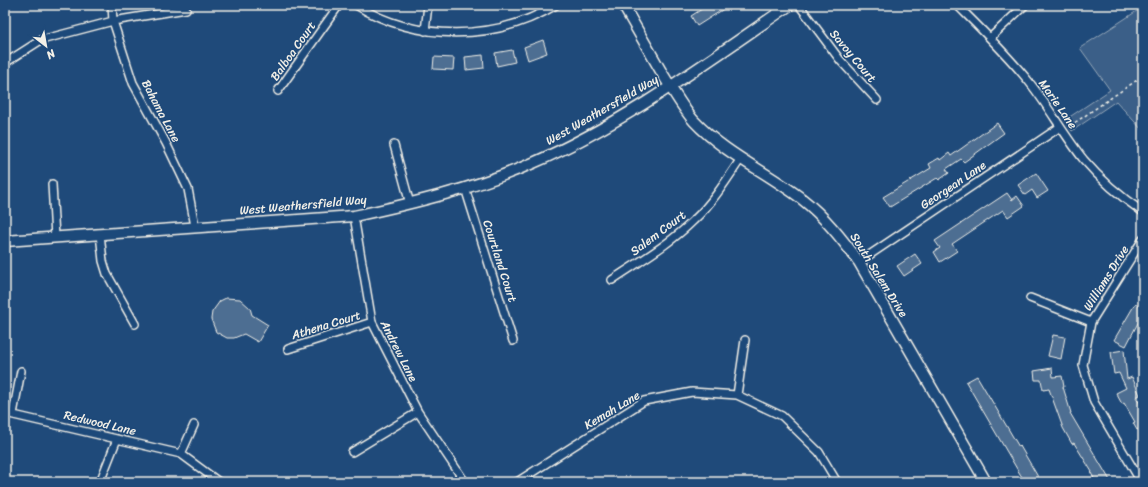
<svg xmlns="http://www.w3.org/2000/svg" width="1148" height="487" viewBox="0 0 1148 487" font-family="Sriracha,sans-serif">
<rect width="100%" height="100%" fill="#1f4a7a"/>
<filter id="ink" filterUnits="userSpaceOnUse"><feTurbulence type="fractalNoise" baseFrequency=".025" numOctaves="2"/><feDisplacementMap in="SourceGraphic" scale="8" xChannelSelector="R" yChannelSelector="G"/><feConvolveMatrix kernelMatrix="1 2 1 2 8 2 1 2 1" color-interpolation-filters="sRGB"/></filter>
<g filter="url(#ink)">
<path fill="#3a5f88" stroke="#97a8b8" d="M 1143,7 L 1143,131 L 1116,101 L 1072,131 L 1065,120 L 1110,90 L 1080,48 Z"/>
<path fill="#4d6e92" stroke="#f4f1e8" d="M 708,5 L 730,5 L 697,26 L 691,16 Z
M 543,40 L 547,53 L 528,60 L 524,47 Z
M 512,50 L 515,62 L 497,66 L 495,53 Z
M 483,55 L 484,68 L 466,70 L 465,57 Z
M 434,57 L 454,58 L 453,70 L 433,69 Z
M 997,123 L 1004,133 L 964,162 L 961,159 L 946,169 L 949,173 L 939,180 L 937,178 L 890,207 L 883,197 L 931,168 L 929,164 L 939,158 L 940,160 L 949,153 L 951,156 Z
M 1036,173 L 1048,191 L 1037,198 L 1032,190 L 1025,195 L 1018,185 Z
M 1007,193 L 1012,200 L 1017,196 L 1024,206 L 1008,217 L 1003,210 L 952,244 L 957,251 L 940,262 L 934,252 L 940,248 L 935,241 Z
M 915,254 L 922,264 L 904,276 L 897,266 Z
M 226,298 L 240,299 L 250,308 L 252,315 L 268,325 L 258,342 L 244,334 L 234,338 L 227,338 L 216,332 L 211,319 L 212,312 L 220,301 Z
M 1135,304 L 1143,308 L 1143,323 L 1139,321 L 1126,346 L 1114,340 Z
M 1053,335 L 1065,337 L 1061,359 L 1048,356 Z
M 1124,350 L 1127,379 L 1132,377 L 1140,395 L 1136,397 L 1143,409 L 1143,427 L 1137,430 L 1133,423 L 1135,422 L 1124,403 L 1122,404 L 1116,393 L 1126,388 L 1119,373 L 1114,374 L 1111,352 Z
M 1052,368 L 1053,377 L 1062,376 L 1064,387 L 1063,387 L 1071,413 L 1070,413 L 1111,482 L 1096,482 L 1091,473 L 1092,472 L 1074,443 L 1072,444 L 1063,428 L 1049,389 L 1043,390 L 1041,380 L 1035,380 L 1034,371 Z
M 977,376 L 1019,447 L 1020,446 L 1041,482 L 1025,482 L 1017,469 L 966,382 Z"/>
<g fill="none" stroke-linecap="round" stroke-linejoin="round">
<defs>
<path id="street" d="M 112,5 L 113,21 L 133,83 L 166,143 L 188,189 L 195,226
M 356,5 C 416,42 495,42 556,5
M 799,5 L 840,60 L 877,100
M 957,5 C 982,30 1008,55 1030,83 C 1049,107 1064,135 1084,160 C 1101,180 1121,197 1143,212
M 425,31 L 428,5
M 990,38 L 1025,5
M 5,63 L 41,40 L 113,21 L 186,9
M 278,91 L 339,5
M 394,145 L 410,204
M 52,184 L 55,237
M 465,188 L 513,341
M 354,216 L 372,322 L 418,412 L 465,482
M 100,234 L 103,261 L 107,274 L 135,324
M 859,262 L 1060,127
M 612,280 C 640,261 670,244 694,220 C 712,203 726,181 740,160
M 1030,298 L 1091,322
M 288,349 L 372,322
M 737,395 L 745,340
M 5,413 L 181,454 L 219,482
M 13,414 L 21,371
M 352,452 L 418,412
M 181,454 L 194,425
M 100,482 L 117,439
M 517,482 L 644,401 L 692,392 L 737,395 L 782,416 L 819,452 L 837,482
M 1141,482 L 1094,402 L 1083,365 L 1091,322 L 1143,239"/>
<path id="secondary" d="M 623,5 C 636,28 649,50 662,73 C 672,89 682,107 694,121 C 725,154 767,172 802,199 C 825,217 842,239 859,262 L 986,482
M 5,241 L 354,216 C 415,203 476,188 533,163 C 625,123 708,61 790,5"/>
</defs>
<use href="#street" stroke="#f4f1e8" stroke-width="10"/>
<use href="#secondary" stroke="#f4f1e8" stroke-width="13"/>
<path stroke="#f4f1e8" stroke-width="1.5" stroke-dasharray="3 3" stroke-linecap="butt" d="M 1070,126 L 1143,76"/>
<use href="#street" stroke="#1f4a7a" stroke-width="7"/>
<use href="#secondary" stroke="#1f4a7a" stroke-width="10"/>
</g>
</g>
<g text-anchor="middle" stroke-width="3" stroke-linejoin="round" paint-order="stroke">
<g font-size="12" fill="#f4f1e8" stroke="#1f4a7a">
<text transform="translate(293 51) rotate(-55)" y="4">Balboa Court</text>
<text transform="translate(853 56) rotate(50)" y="4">Savoy Court</text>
<text transform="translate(1058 104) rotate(55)" y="4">Marie Lane</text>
<text transform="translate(602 110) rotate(-30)" y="4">West Weathersfield Way</text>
<text transform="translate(161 111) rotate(62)" y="4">Bahama Lane</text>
<text transform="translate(953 185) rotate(-34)" y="4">Georgean Lane</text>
<text transform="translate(303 205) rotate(-5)" y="4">West Weathersfield Way</text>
<text transform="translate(658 233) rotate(-37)" y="4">Salem Court</text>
<text transform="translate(500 261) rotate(72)" y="4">Courtland Court</text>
<text transform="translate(879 275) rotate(58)" y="4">South Salem Drive</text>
<text transform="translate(1106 278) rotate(-58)" y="4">Williams Drive</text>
<text transform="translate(326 325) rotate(-17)" y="4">Athena Court</text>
<text transform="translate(399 351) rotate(63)" y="4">Andrew Lane</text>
<text transform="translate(612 410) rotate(-31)" y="4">Kemah Lane</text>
<text transform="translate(100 423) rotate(13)" y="4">Redwood Lane</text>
</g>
</g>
<rect width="1148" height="487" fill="none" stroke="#1f4a7a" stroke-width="20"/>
<rect x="10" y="10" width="1128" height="467" fill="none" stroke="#f4f1e8" stroke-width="1.5" filter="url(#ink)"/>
<g transform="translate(46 46) rotate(149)" stroke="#1f4a7a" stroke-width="3" paint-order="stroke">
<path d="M0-3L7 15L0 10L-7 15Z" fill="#f4f1e8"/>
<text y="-6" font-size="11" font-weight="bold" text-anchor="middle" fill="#f4f1e8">N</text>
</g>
</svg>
